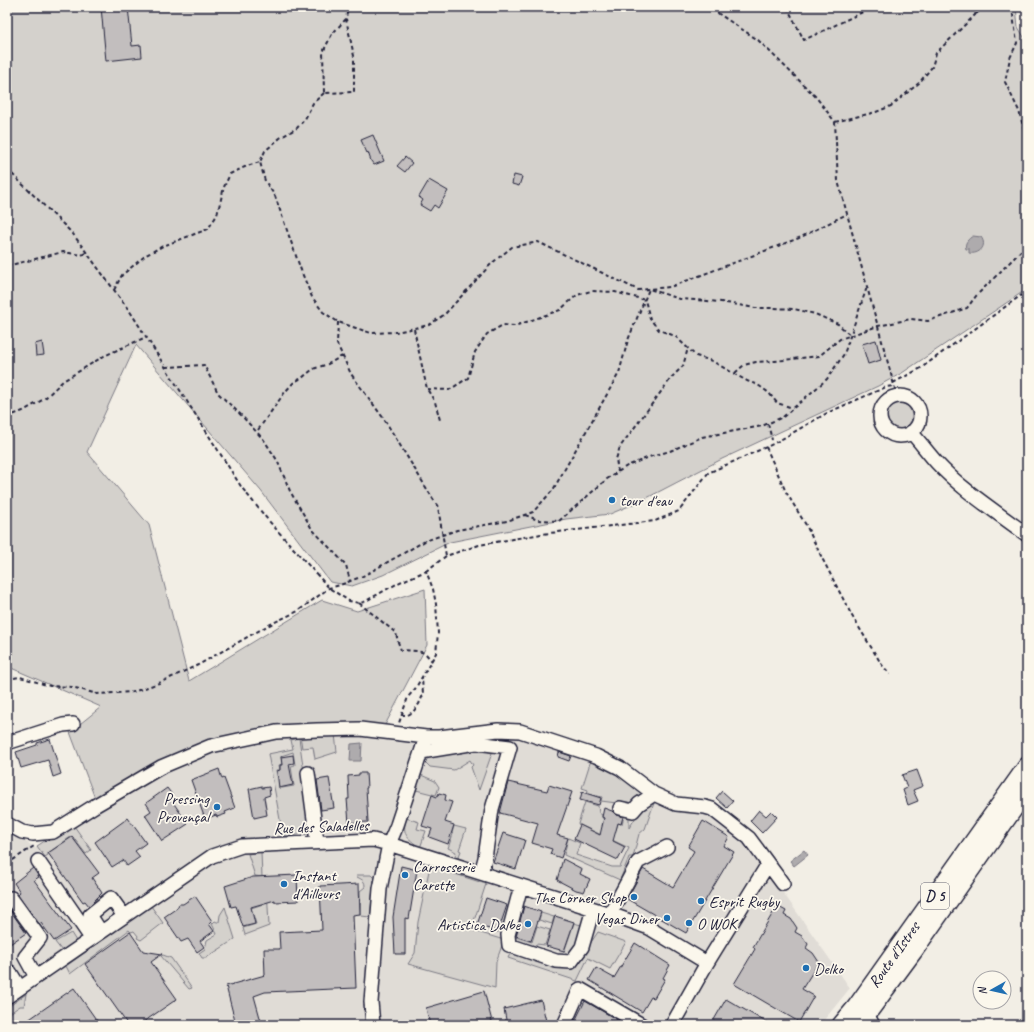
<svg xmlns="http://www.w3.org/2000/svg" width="1034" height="1032" viewBox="0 0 1034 1032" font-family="Caveat,sans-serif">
<rect width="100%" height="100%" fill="#f2eee5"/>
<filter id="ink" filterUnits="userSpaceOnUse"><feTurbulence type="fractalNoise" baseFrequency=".025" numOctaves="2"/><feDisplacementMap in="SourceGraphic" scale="8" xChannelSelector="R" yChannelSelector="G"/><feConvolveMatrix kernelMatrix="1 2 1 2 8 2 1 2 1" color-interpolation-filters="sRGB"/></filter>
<g filter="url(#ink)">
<path fill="#e0dcd6" d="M 286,735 L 520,736 L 601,761 L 702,811 L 734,829 L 777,884 L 850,988 L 820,1025 L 7,1025 L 7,828 L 35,848 L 56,833 L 163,771 L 214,751 Z"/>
<path fill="#d4d1cc" stroke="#7b7a84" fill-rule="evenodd" d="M 7,7 L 1016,7 L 1018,27 L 1027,42 L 1027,289 L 902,373 L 878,386 L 722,459 L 641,501 L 610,514 L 566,519 L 450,542 L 383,575 L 352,586 L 330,582 L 261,491 L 136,345 L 87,452 L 149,525 L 189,681 L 322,600 L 357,611 L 425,589 L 427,645 L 385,725 L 297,725 L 219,739 L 96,801 L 70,732 L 101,707 L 9,667 L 7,669 L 7,164 L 9,163 L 7,161 Z
M886 416a13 13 0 1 1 26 0a13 13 0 1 1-26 0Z
M 335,734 L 337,752 L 315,759 L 313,747 L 302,748 L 300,735 Z
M 299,738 L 313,834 L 283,836 L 268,754 L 293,749 L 291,740 ZM 293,752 L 295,765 L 291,766 L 294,786 L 282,788 L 281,775 L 277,776 L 276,770 L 280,770 L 279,765 L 282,764 L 281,756 Z
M 477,748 L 492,753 L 479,790 L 471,767 L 473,765 L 470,760 L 454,770 L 430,767 L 425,762 L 429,756 Z
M 593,759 L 600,761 L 648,793 L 632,805 L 601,801 L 602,797 L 587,794 L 588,790 L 582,788 L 590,763 Z
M 421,775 L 435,781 L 439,787 L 436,795 L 416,790 Z
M 651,801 L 654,803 L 645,829 L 639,834 L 633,857 L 629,857 L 620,880 L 564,855 L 568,838 L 580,843 L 576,855 L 612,867 L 620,867 L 629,848 L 578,824 L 585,802 L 598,806 L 599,813 L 602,815 L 602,818 L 604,818 L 602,826 L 616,830 L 618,823 L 622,824 L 625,812 L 629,813 L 629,828 L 645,803 Z
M 406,818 L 419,822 L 417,829 L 426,831 L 420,848 C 407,837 402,836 406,818 Z
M 72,823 L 91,850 L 86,854 L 72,836 L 48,853 L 48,855 L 45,857 L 37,846 Z
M 454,826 L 466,829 L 459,850 L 461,851 L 457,861 L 454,859 L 456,852 L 448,848 L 453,834 L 452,833 Z
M 261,852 L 262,877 L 255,876 L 248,854 Z
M 430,866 L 486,884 L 471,930 L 504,940 L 496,962 L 495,988 L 408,964 L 415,953 L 418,922 Z
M 357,875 L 371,875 L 374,878 L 370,917 L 361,916 L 360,891 L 365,887 C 365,881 363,880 357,877 Z
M 267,887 L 269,926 L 245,935 L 243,928 L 256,924 L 251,908 L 263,904 L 261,899 Z
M 151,906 L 163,923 L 141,940 L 137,938 L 138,936 L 134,931 L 131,932 L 129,930 L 70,974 L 66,966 Z
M 225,907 L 235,939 L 206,958 L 202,958 L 199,953 L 205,949 L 207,940 L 217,934 L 212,924 L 215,921 L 217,922 L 219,922 L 220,915 Z
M 541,913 L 554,917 L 552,924 L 539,920 Z
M 574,923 L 581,925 L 574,954 L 562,958 Z
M 537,926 L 550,930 L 545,945 L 536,944 L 532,950 L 510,943 L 512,936 L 532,942 Z
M 598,932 L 626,942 L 610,969 L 588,958 L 577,981 L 508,958 L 511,952 L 581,957 Z
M 71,933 L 76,941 L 62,951 L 55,942 Z
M 163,955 L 171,958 L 192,988 L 189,989 L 161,956 Z
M 26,994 L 24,1006 L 20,1006 L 7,1015 L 7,1008 Z"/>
<path fill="#aeabad" stroke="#76747f" d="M 973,236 L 981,237 C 988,246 979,255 969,253 L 969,249 L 966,249 C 964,243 968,239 973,236 Z
M 362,743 L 361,761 L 350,761 L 351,744 Z
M 804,850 L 808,855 L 794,866 L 790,861 Z"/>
<path fill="#c2bebe" stroke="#22223b" d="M 101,7 L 128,7 L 132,46 L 141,45 L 142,57 L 106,61 Z
M 373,135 L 384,161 L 374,165 L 371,161 L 368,152 L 367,153 L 361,140 Z
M 405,157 L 412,163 L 405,172 L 397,166 Z
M 514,175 L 522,177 L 519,186 L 512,184 Z
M 429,180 L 448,191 L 438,208 L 434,205 L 430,211 L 420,205 L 423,200 L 419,197 Z
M 876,340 L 881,360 L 868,364 L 862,344 Z
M 42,342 L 44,355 L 36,356 L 35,344 Z
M 50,739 L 61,774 L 53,777 L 48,760 L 21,768 L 16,752 L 37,745 L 37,743 Z
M 559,752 L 571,756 L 569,761 L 558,757 Z
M 293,755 L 294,763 L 289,764 L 293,785 L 279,788 L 277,771 L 280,770 L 280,765 L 282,765 L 281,757 Z
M 219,769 L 222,779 L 224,778 L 235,808 L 225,812 L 226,814 L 217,817 L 216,815 L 205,819 L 191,780 Z
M 917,770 L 923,786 L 913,790 L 918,801 L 908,805 L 903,790 L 907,788 L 902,775 Z
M 359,773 L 366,773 L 367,788 L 366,788 L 368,822 L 349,823 L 347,799 L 349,799 L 348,776 L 359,775 Z
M 329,778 L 334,808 L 321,810 L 317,780 Z
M 508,782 L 547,791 L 549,785 L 572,792 L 557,835 L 568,838 L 561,858 L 550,854 L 552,849 L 532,843 L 538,823 L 500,813 Z
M 262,786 L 262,788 L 269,787 L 270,795 L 264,797 L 267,815 L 254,818 L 249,789 Z
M 167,788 L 173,796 L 170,798 L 188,824 L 162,841 L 145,815 L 151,811 L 146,803 Z
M 722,791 L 733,801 L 727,808 L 716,798 Z
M 582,792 L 601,798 L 599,805 L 580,800 Z
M 439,793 L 446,795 L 445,800 L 452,802 L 445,822 L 454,825 L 448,844 L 429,837 L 432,829 L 422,826 L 432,795 L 437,797 Z
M 604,808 L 612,811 L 615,814 L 623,817 L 621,824 L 618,823 L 613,841 L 625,847 L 618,860 L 574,839 L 580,825 L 600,835 L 604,818 L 602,817 Z
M 759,810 L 766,816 L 771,811 L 777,817 L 762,833 L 750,821 Z
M 128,818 L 146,843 L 135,851 L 140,857 L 127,866 L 123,860 L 112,867 L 95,842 Z
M 703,821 L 729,837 L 724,846 L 734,852 L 686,933 L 627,899 L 643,869 L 673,887 L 694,851 L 688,847 Z
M 503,833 L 525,840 L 516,869 L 493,862 Z
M 72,837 L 99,873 L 92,878 L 102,893 L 89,906 L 85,901 L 83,902 L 48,853 Z
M 563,859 L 582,869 L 580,874 L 590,879 L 584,892 L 576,890 L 557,880 Z
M 401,866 L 417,870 L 409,919 L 405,918 L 405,954 L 395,954 L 393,917 Z
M 33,868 L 39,877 L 34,880 L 71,930 L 54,941 L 41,923 L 39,924 L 18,894 L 20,892 L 14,883 Z
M 297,875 L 298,901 L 275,902 L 275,900 L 251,907 L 255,924 L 243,927 L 236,906 L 231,907 L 225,886 L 253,877 Z
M 359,884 L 360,914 L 353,915 L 356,988 L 265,992 L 254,996 L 262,1025 L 236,1025 L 226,986 L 265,975 L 264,949 L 280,949 L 279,932 L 322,930 L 320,886 Z
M 195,896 L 212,921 L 209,924 L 214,931 L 200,941 L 204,947 L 197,952 L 188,939 L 181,942 L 164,917 L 177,908 L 179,904 L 183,904 Z
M 486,898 L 507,905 L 498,932 L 477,925 Z
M 7,906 L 26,933 L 10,944 L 7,939 Z
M 524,906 L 541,912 L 531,941 L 516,936 Z
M 777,906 L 786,911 L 784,915 L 791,919 L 797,928 L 795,932 L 802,936 L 808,944 L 806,948 L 813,953 L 819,962 L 802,989 L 814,996 L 799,1022 L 734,984 L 755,949 L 753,947 Z
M 555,916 L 574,922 L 564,951 L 546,946 Z
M 130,932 L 143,951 L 162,954 L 151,962 L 177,999 L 139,1025 L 128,1025 L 85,964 Z
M 635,943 L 670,965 L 663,978 L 665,979 L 654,998 L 651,997 L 642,1012 L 589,980 L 596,968 L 614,978 Z
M 74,988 L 100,1025 L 21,1025 Z
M 484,991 L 493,1025 L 430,1025 L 426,1008 Z
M 726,999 L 771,1025 L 711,1025 Z
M 541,1000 L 547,1025 L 507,1025 L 504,1009 Z
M 585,1001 L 626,1025 L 573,1025 Z"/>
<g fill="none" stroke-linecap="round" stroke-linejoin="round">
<defs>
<path id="minor" d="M880 416a20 20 0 1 1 40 0a20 20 0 1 1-40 0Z
M 911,432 C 920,442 928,453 937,463 C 963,491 997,512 1027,535
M 7,743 L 63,725 L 73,724
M 421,752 L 476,743 L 510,747 L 492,809 L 485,858 L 481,873
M 308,773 L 317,842
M 620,808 L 633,811 L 639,804 L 654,794
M 7,824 L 22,832 L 33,834 L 53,832 L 96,805 L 161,767 L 211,746 L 276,732 L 317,730 L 360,729 L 426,737 L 439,737 L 498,730 L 520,731 L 596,756 L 620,768 L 654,794 L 676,804 L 705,807 L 712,809 L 749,838 L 783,884
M 38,861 L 91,938
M 521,886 L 508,935 L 509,945 L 556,961 L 571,962 L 582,947 L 593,909
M 11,898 L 40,938 L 25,957 L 36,977
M 610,914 L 638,862 L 667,847
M 101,932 L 90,915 L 111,898 L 124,916
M 7,975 L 10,972 L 20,988
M 7,997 L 212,856 L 242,846 L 373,840 L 389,844 L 616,916 L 649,928 L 707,963
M 867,1014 L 873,1025
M 373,1025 L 371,1002 L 380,889 L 389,844 L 397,825 L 426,737
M 564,1025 L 580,989 L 642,1025
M 672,1025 L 707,963 L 768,864"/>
<g id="major">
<path id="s1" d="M 841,1025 L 856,1007 L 1027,766"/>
<path d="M 859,1025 L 913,952 L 1027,790"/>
</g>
</defs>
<use href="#minor" stroke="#22223b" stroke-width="16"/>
<use href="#major" stroke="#22223b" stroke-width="20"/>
<path stroke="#22223b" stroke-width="2" stroke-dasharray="4 3" stroke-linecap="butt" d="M 713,7 L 719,14 L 758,40 L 816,97 L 835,122 L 838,181 L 897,396
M 787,7 L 804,40 L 873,7
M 1011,7 L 1013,15 L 1017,43 L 1010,58 L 1005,82 L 1019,111 L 1027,141
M 976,14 L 983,7
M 346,19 L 332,34 L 323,52 L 324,93 L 354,92 L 354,56 L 346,19 L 348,7
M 324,93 L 313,103 L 305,119 L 297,128 L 280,138 L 265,151 L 260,162 L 265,181 L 275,196 L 302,273 L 312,297 L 323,312 L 338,322 L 371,333 L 396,332 L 429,325 L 445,314 L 492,263 L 512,247 L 538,242 L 638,290 L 670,287 L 799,238 L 847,214
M 835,122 L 876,112 L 891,106 L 919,83 L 932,67 L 936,53 L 975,15 L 977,7
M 7,169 L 73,234 L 131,313 L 242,488 L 268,520 L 329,588 L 349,601 L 359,603 L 364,602 L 400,582 L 426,571 L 433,589 L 436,604 L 438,633 L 436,653 L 415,689 L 408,697 L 399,723
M 7,266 L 63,252 L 82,255 L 87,252
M 114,290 L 122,275 L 146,255 L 163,246 L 208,229 L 217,215 L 224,187 L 230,174 L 247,166 L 260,162
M 338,322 L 337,344 L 351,374 L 384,419 L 438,507 L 446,556
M 414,329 L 427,389 L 435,402 L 440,420
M 166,367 L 204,365 L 218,393 L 240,414 L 264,440 L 277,460 L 290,491 L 312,529 L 346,565 L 350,581
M 735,373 L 744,365 L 756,362 L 775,361 L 819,356 L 840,339 L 878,326 L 911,319 L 928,321 L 967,308 L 976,296 L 1014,258 L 1027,244
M 893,383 L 921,368 L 1027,291
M 427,389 L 449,390 L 468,378 L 475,352 L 487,334 L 503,325 L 515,326 L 560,310 L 577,295 L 591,291 L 615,292 L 645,300 L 650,319 L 659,330 L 675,336 L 696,356 L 712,361 L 747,381 L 758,385 L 769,393 L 777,403 L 793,408
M 7,417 L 23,411 L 44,399 L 63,381 L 104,356 L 146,337
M 768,424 L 772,440
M 258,430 L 285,392 L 294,382 L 302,378 L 313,369 L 328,364 L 342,356
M 766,447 L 786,492 L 806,525 L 823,560 L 852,616 L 882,665 L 890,674
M 618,472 L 616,459 L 620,447 L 672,377 L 683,366 L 688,348
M 525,515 L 538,520 L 559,521 L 607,479 L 627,466 L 652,456 L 670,451 L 702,437 L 762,426 L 783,417 L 827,379 L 844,354 L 867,287
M 426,571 L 446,556 L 479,545 L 541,534 L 655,521 L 679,511 L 708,473 L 773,444 L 827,413 L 886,387 L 894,386
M 359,603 L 396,633 L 398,642 L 401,650 L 417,651 L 425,653 L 432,661
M 7,679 L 20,677 L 50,686 L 72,687 L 97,694 L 133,692 L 159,683 L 198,665 L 267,626 L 298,611 L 329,588 L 340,585 L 363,576 L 425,541 L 457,530 L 507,521 L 533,512 L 553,490 L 619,373 L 628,340 L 649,289 L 680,299 L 721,302 L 755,308 L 772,308 L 794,309 L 815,314 L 838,324 L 850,335
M 401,715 L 408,715 L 413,712 L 419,704 L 423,695 L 422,677
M 7,864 L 34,846"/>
<use href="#minor" stroke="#fbf7ec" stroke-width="13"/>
<use href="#major" stroke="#fbf7ec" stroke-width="17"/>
</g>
</g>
<g fill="#1f6fb2" stroke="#fbf7ec" stroke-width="1.5">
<circle cx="612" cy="500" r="4"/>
<circle cx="217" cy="807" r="4"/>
<circle cx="405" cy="875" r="4"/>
<circle cx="284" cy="884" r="4"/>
<circle cx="634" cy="897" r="4"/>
<circle cx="701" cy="901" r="4"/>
<circle cx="667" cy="918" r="4"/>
<circle cx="689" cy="923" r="4"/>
<circle cx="528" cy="924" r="4"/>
<circle cx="806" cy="968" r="4"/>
</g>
<g text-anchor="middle" stroke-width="3.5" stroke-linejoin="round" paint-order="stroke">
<rect fill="#fbf7ec" stroke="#636270" stroke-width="1" x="921" y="883" width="28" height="26" rx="3"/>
<g font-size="15" font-weight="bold" fill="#22223b">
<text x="935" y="901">D 5</text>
</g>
<g font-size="16" fill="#22223b" stroke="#fbf7ec" text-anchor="start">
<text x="620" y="506">tour d'eau</text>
<text x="209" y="804" text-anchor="end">Pressing<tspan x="209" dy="18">Provençal</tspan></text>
<text x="413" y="872">Carrosserie<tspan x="413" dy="18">Carette</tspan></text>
<text x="292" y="881">Instant<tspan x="292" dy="18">d'Ailleurs</tspan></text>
<text x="626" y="903" text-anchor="end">The Corner Shop</text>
<text x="709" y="907">Esprit Rugby</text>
<text x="659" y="924" text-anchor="end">Vegas Diner</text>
<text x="697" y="929">O WOK</text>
<text x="520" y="930" text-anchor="end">Artistica Dalbe</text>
<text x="814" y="974">Delko</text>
</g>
<g font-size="16" fill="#22223b" stroke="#fbf7ec">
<text transform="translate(321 826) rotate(-2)" y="6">Rue des Saladelles</text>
<text dy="6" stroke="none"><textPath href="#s1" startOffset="88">Route d'Istres</textPath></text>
</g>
</g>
<rect width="1034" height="1032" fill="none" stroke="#fbf7ec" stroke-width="24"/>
<rect x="12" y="12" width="1010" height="1008" fill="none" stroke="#22223b" stroke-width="1.5" filter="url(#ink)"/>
<g transform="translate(992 990) rotate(262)"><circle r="19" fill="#fbf7ec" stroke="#a4a2a5"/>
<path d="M0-3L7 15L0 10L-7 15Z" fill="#1f6fb2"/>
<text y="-6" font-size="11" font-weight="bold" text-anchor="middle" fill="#22223b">N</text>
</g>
</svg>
